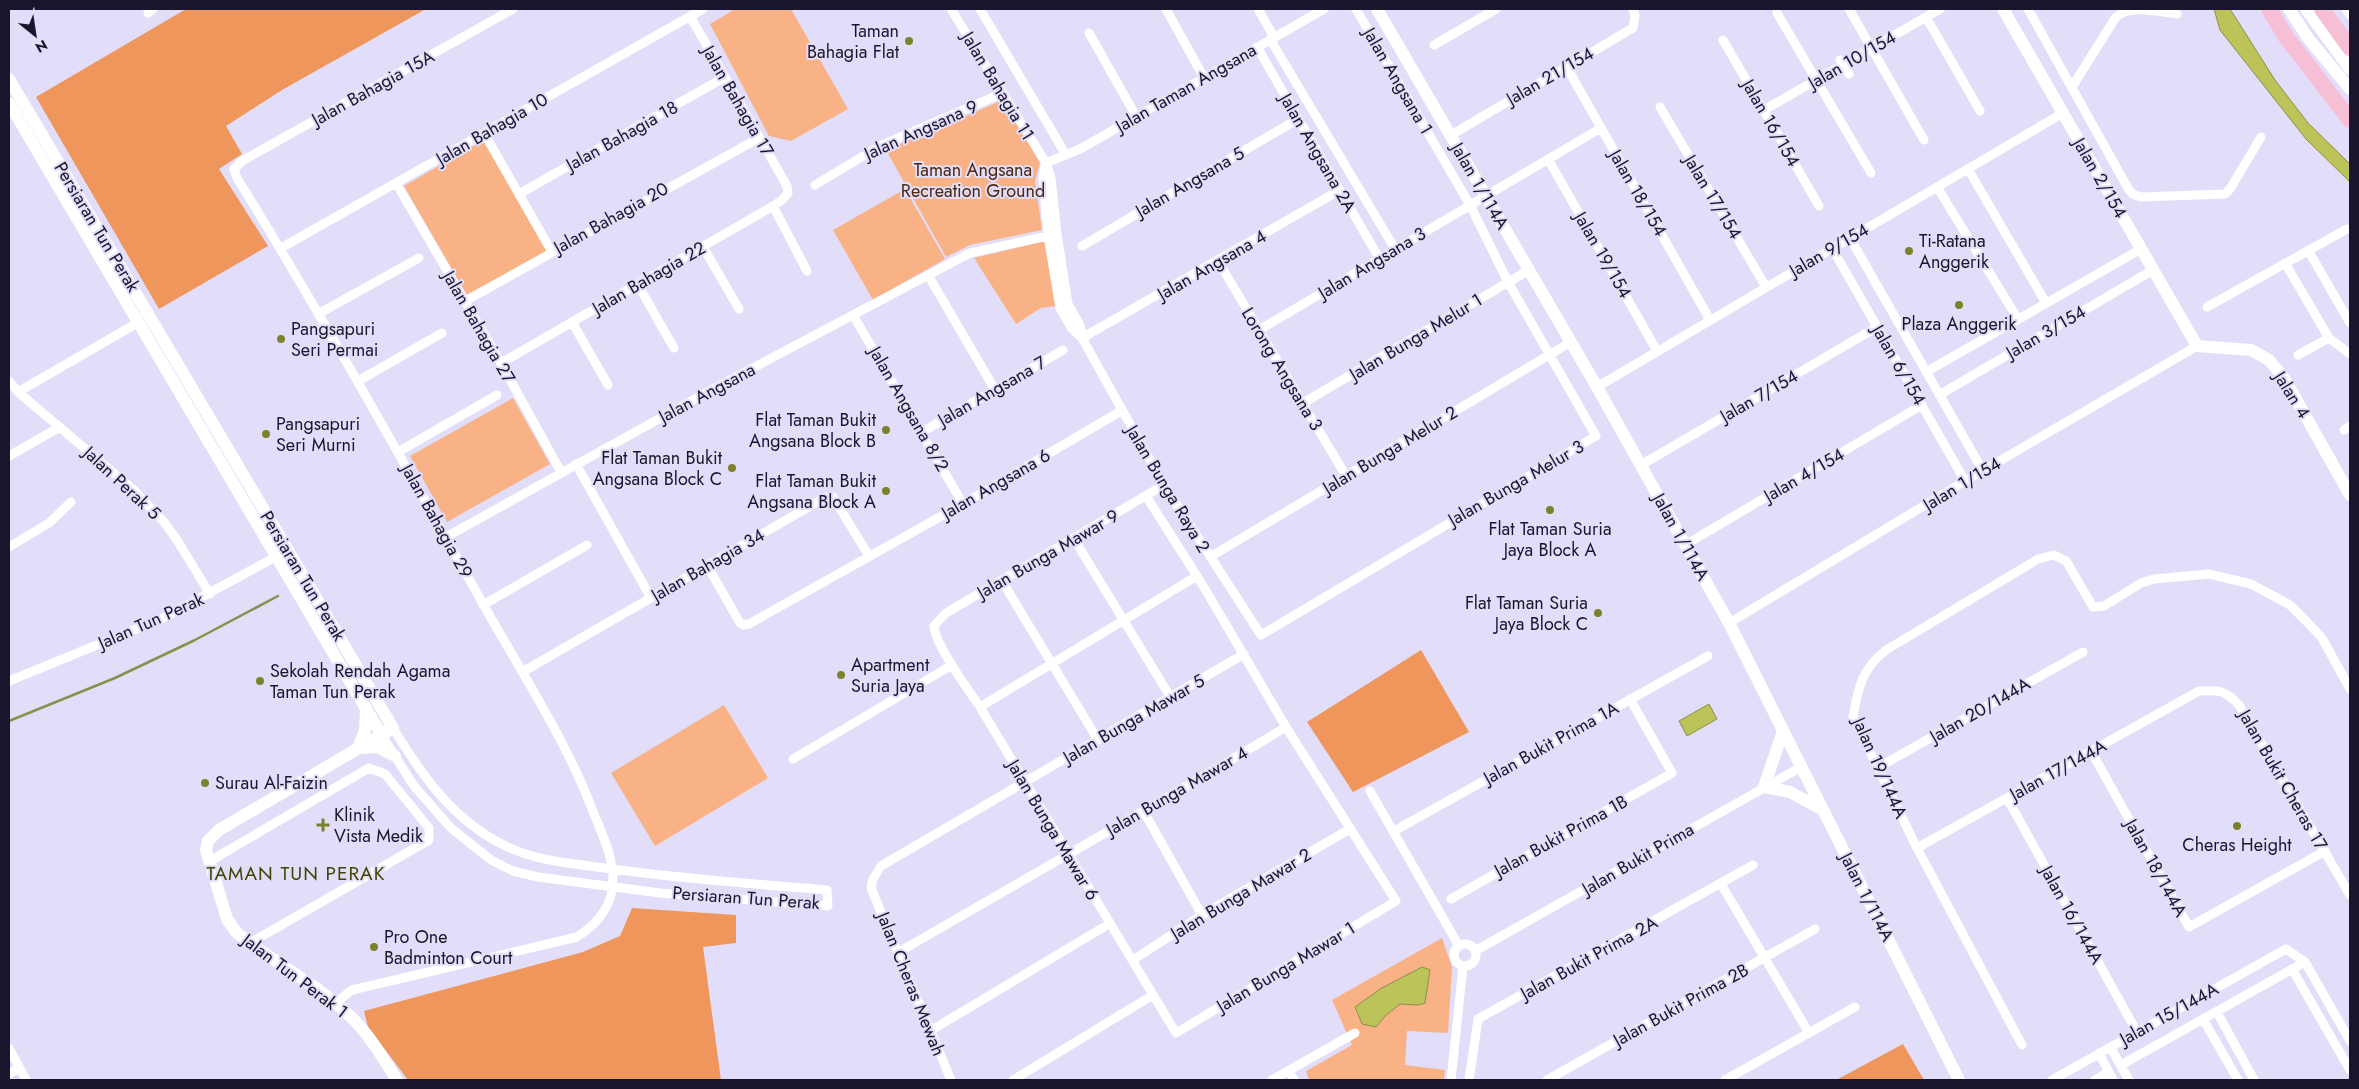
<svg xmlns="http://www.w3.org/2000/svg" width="2359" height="1089" viewBox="0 0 2359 1089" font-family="Jost,sans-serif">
<rect width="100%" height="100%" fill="#e2def9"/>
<path fill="#f9b286" d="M 735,9 L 791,9 L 848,109 L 791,141 L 769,136 L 710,24 Z
M 1003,100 L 1040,163 L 1035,181 L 1042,230 L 970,245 L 946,257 L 886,150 Z
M 484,140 L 548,253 L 468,297 L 404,186 Z
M 905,189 L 945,259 L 873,300 L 833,230 Z
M 1045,241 L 1056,306 L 1041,308 L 1016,324 L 974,258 Z
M 513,398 L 550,464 L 447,522 L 410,456 Z
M 724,705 L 768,778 L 655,846 L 611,773 Z
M 1442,938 L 1452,967 L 1448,1033 L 1407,1031 L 1405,1065 L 1445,1070 L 1444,1080 L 1309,1080 L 1306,1071 L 1352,1045 L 1332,1000 Z"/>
<path fill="#ef965c" d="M 186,9 L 426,9 L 282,90 L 226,126 L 242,154 L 219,169 L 268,246 L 159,309 L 36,97 Z
M 1421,650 L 1469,732 L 1353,792 L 1307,722 Z
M 632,908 L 736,915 L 736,943 L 703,947 L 721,1080 L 408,1080 L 368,1027 L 364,1011 L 583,952 L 620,936 Z
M 1903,1044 L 1924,1080 L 1836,1080 Z"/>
<path fill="#bbc359" stroke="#8b8f4c" d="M 2214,9 L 2230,9 L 2275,80 L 2308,123 L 2350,164 L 2350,182 L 2306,139 L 2220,30 Z
M 1709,704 L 1717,719 L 1687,736 L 1679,721 Z
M 1422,967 L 1430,970 L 1425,1003 L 1418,1005 L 1400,1004 L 1385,1016 L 1376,1027 L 1362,1024 L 1355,1007 L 1380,989 Z"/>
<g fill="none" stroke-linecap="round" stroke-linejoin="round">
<path stroke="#8b8f4c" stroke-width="2.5" d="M 9,721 L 115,678 L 195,640 L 278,596"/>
<path stroke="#fff" stroke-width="9" d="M 951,9 L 1046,163 L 1051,178 L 1057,234 L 1068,304 L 1080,325 L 1082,338 L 1164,485 L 1261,635 L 1596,436 L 1508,282 L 1470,205 L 1356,9
M 980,9 L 1066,155
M 1166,9 L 1204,78
M 1258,9 L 1274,37
M 1849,9 L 1924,140
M 2028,9 L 2129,190 L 2134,195 L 2141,197 L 2225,194 L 2230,189 L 2261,137
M 2346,9 L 2350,15
M 148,13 L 153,9
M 1777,13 L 1871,173
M 1926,17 L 1980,111
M 1089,33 L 1136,116
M 1270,39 L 1395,249
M 1723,40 L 1819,206
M 1434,45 L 1496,9
M 1257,47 L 1379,258
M 1840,60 L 1849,74
M 1566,66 L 1710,320
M 2072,87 L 2116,17 C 2130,4 2159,12 2177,14
M 1660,107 L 1766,287
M 1764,110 L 1940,9
M 484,133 L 552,252
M 1451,135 L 1633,28 L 1635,16 L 1633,9
M 1548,159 L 1657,351
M 1046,163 L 1082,148 L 1324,9
M 1045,165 L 1043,178 L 1048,236 L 1060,308 L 1072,329 L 1082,338
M 1968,169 L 2046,303
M 396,183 L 501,363 L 561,472
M 815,185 L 880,146 L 1003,93
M 1937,187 L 2018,319
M 519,194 L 725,77
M 773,206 L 807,271
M 1850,238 L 1983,471
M 1082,246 L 1298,119
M 703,247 L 739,309
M 281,248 L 703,9
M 1832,248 L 1965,481
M 2308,250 L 2350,323
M 1218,261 L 1346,476
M 2285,263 L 2329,338 L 2350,354
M 928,275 L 994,388
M 638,285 L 674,348
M 465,301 L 759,138
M 2207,307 L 2347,229
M 318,314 L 419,258
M 853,315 L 963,504
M 572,322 L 608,385
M 1259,330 L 1601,128
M 1082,338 L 1340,190
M 2298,355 L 2329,338
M 501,363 L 773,206 L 782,200 L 788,193 L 787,186 L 690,16
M 1926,372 L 2141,249
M 9,381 L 18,392 L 135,491 L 164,522 L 177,540 L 210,594
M 358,381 L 442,333
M 1597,387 L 2063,113
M 18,392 L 139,322
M 1939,395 L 2153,270
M 1303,403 L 1529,270
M 2344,430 L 2350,426
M 922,432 L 1063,350
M 398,452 L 497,395
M 9,456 L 60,427
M 576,464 L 651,598
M 1641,465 L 1877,327
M 1146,496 L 1202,584 L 1286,727 L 1396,901 L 1176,1033 L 980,707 C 968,689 935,645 934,626 L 946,613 L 1164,485
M 446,537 L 702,395 L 970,253 L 1057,234
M 1074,539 L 1171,698
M 1685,545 L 1922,405
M 9,547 L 49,523 L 71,502
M 1210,557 L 1571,342
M 708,567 L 740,623 L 743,625 L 749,624 L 963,504 L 1121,411
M 1002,581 L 1098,740
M 483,605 L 587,545
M 1729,623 L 1965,481 L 2197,346
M 524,671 L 826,497 L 833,497 L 869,556
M 9,681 L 163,618 L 281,554
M 980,707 L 1197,576
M 381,734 L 414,786 L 451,828 L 491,860 L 513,871 L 538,877 L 660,893 L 828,906 L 827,890 C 755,884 684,879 612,869 C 571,863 533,862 496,841 C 449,815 420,772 393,728
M 2091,751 L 2189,927 L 2325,851
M 793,759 L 952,665
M 1877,768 L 2083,652
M 1370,791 L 1459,946
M 2007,798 L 2137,1032
M 1144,812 L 1202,915
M 1394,831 L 1708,656
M 1917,848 L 2199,691 C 2219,690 2225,690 2239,705 L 2350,895
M 210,861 L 369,768 L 385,774 L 429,828 L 429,840 L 250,943
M 1721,884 L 1809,1033
M 1451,899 L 1672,773 L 1630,699
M1454 955a11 11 0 1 1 22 0a11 11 0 1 1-22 0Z
M 1475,951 L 1801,767
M 899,952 C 1028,877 1158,804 1286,727
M 1133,960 L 1202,915 L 1350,829
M 2292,969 L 2350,1070
M 335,1003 L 352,990 L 577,937 C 602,921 617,900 612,868 C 610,850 601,831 594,814 C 566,739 521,672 482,602 C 402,460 323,317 237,178 L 234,169 L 242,161 L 513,9
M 2217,1012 L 2254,1080
M 2203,1019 L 2238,1080
M 930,1031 L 1104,927
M 2022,1045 L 1917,848 L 1853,717 C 1858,687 1862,669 1886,650 L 2038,559 L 2054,555 L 2066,561 L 2093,607 L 2104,606 L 2141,583 L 2154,579 L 2209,574 L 2251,584 L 2290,605 L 2307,622 L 2322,638 L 2350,689
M 2110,1047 L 2129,1080
M 9,1048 L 26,1080
M 2099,1053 L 2113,1080
M 2121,1065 L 2305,962
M 1289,1071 L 1294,1080
M 9,1074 L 19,1068
M 951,1080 L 871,888 L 873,879 L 881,866 L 1244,654
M 1013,1080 L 1153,995
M 1272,1080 L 1355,1033
M 1451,1080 L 1463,966
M 1469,1080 L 1478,1019 L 1753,865
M 1547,1080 L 1815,929
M 1725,1080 L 1855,1007
M 2052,1080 L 2286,949 L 2305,962 L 2350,1041
M 2095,1080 L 2109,1072"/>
<path stroke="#fff" stroke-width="12" d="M 1377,9 L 1597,387 L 1729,623 L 1959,1080
M 2003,9 L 2197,346 L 2251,350 L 2269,360 L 2284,378 L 2350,495
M 2289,9 L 2308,38 L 2350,89
M 2306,9 L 2350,69
M 9,79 L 393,728 L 219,830 L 208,841 L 206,850 L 227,919 L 236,932 C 272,962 316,983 350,1016 C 369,1034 383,1058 397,1080
M 9,103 L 381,734
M 1783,731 L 1764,787 L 1790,792 L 1823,810
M 358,748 L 365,730 L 366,708
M 360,748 L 377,747 L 395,756"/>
<path stroke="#f6bfd5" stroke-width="16" d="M 2269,9 L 2286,37 L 2350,120
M 2322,9 L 2350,48"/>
</g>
<g fill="#7c822c" stroke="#e2def9" stroke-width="2">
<circle cx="909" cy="41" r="5"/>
<circle cx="1909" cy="251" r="5"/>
<circle cx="1959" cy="305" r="5"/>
<circle cx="281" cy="339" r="5"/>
<circle cx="886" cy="430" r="5"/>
<circle cx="266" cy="434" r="5"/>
<circle cx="732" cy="468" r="5"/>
<circle cx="886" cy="491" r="5"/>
<circle cx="1550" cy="510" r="5"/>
<circle cx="1598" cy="613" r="5"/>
<circle cx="841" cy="675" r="5"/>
<circle cx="260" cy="681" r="5"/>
<circle cx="205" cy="783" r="5"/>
<path d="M320.5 817.5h5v5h5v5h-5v5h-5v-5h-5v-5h5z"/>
<circle cx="2237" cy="826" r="5"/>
<circle cx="374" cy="947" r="5"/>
</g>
<g text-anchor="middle" stroke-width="4" stroke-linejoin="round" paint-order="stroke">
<g font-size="18" fill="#1a152c" stroke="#e2def9" text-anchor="start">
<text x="899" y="37" text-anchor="end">Taman<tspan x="899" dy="21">Bahagia Flat</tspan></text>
<text x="1919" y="247">Ti-Ratana<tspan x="1919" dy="21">Anggerik</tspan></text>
<text x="1959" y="330" text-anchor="middle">Plaza Anggerik</text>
<text x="291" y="335">Pangsapuri<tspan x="291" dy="21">Seri Permai</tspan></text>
<text x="876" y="426" text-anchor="end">Flat Taman Bukit<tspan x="876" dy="21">Angsana Block B</tspan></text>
<text x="276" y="430">Pangsapuri<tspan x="276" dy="21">Seri Murni</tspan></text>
<text x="722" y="464" text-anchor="end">Flat Taman Bukit<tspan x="722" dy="21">Angsana Block C</tspan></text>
<text x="876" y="487" text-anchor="end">Flat Taman Bukit<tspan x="876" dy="21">Angsana Block A</tspan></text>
<text x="1550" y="535" text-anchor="middle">Flat Taman Suria<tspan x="1550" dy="21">Jaya Block A</tspan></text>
<text x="1588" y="609" text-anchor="end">Flat Taman Suria<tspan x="1588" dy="21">Jaya Block C</tspan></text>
<text x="851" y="671">Apartment<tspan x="851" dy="21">Suria Jaya</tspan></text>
<text x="270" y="677">Sekolah Rendah Agama<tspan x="270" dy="21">Taman Tun Perak</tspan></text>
<text x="215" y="789">Surau Al-Faizin</text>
<text x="334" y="821">Klinik<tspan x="334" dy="21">Vista Medik</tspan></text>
<text x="2237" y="851" text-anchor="middle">Cheras Height</text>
<text x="384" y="943">Pro One<tspan x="384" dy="21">Badminton Court</tspan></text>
</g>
<g font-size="18" fill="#1a152c" stroke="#e2def9">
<text transform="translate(1852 60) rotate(-30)" y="6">Jalan 10/154</text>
<text transform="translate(1550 76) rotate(-30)" y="6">Jalan 21/154</text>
<text transform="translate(1398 81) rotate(60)" y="6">Jalan Angsana 1</text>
<text transform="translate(998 86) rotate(59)" y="6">Jalan Bahagia 11</text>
<text transform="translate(373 88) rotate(-29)" y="6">Jalan Bahagia 15A</text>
<text transform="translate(1186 88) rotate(-30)" y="6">Jalan Taman Angsana</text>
<text transform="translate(738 101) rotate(60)" y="6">Jalan Bahagia 17</text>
<text transform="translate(1771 123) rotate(60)" y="6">Jalan 16/154</text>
<text transform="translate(492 129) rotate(-30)" y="6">Jalan Bahagia 10</text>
<text transform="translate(921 130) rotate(-24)" y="6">Jalan Angsana 9</text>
<text transform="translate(622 136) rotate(-29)" y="6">Jalan Bahagia 18</text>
<text transform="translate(1318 153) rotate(60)" y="6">Jalan Angsana 2A</text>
<text transform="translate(2100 178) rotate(60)" y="6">Jalan 2/154</text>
<text transform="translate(1190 182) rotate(-30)" y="6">Jalan Angsana 5</text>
<text transform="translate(1480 186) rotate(60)" y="6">Jalan 1/114A</text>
<text transform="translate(1638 193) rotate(60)" y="6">Jalan 18/154</text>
<text transform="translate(1713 197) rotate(59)" y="6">Jalan 17/154</text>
<text transform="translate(611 218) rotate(-29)" y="6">Jalan Bahagia 20</text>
<text transform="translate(97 227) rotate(59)" y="6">Persiaran Tun Perak</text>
<text transform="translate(1829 250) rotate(-30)" y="6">Jalan 9/154</text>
<text transform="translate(1603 255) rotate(60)" y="6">Jalan 19/154</text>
<text transform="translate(1372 263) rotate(-31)" y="6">Jalan Angsana 3</text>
<text transform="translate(1212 265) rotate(-30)" y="6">Jalan Angsana 4</text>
<text transform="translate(649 278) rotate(-30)" y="6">Jalan Bahagia 22</text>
<text transform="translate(479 327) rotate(60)" y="6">Jalan Bahagia 27</text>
<text transform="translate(2046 332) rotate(-30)" y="6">Jalan 3/154</text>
<text transform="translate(1416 337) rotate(-31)" y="6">Jalan Bunga Melur 1</text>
<text transform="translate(1899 365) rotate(60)" y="6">Jalan 6/154</text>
<text transform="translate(1282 369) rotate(59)" y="6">Lorong Angsana 3</text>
<text transform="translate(992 391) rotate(-30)" y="6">Jalan Angsana 7</text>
<text transform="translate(707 393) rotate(-28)" y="6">Jalan Angsana</text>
<text transform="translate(2292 395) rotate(58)" y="6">Jalan 4</text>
<text transform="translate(1759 396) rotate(-30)" y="6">Jalan 7/154</text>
<text transform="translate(909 409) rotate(60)" y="6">Jalan Angsana 8/2</text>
<text transform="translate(1390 450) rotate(-31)" y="6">Jalan Bunga Melur 2</text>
<text transform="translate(1804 475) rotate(-30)" y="6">Jalan 4/154</text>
<text transform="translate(122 483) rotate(43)" y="6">Jalan Perak 5</text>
<text transform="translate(1516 483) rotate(-30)" y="6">Jalan Bunga Melur 3</text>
<text transform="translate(996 484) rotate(-30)" y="6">Jalan Angsana 6</text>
<text transform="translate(1962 484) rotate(-31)" y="6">Jalan 1/154</text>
<text transform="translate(1168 489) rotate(59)" y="6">Jalan Bunga Raya 2</text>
<text transform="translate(437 521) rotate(61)" y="6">Jalan Bahagia 29</text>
<text transform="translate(1681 537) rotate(61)" y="6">Jalan 1/114A</text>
<text transform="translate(1048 554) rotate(-30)" y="6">Jalan Bunga Mawar 9</text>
<text transform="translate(708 565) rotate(-30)" y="6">Jalan Bahagia 34</text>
<text transform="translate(303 576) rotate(59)" y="6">Persiaran Tun Perak</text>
<text transform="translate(151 621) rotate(-24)" y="6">Jalan Tun Perak</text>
<text transform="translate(1980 710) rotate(-30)" y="6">Jalan 20/144A</text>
<text transform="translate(1134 719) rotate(-30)" y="6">Jalan Bunga Mawar 5</text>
<text transform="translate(1551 743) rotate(-29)" y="6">Jalan Bukit Prima 1A</text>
<text transform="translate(1880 768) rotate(66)" y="6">Jalan 19/144A</text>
<text transform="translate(2058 770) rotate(-29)" y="6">Jalan 17/144A</text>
<text transform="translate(2283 780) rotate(60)" y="6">Jalan Bukit Cheras 17</text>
<text transform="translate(1177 791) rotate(-30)" y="6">Jalan Bunga Mawar 4</text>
<text transform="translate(1053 830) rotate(59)" y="6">Jalan Bunga Mawar 6</text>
<text transform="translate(1561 836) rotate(-29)" y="6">Jalan Bukit Prima 1B</text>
<text transform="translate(1638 859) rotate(-30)" y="6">Jalan Bukit Prima</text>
<text transform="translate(2156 868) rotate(61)" y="6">Jalan 18/144A</text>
<text transform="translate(1241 894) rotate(-31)" y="6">Jalan Bunga Mawar 2</text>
<text transform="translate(1867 897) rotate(63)" y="6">Jalan 1/114A</text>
<text transform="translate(746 898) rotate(4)" y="6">Persiaran Tun Perak</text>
<text transform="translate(2072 915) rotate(61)" y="6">Jalan 16/144A</text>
<text transform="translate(1589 958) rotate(-29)" y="6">Jalan Bukit Prima 2A</text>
<text transform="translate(1286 967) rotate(-31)" y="6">Jalan Bunga Mawar 1</text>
<text transform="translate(295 976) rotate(37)" y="6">Jalan Tun Perak 1</text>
<text transform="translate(911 984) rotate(68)" y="6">Jalan Cheras Mewah</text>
<text transform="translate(1681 1005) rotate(-29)" y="6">Jalan Bukit Prima 2B</text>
<text transform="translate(2169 1014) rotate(-29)" y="6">Jalan 15/144A</text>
</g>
<g font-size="18" fill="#4a270e" stroke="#e2def9">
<text x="973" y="176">Taman Angsana<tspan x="973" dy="21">Recreation Ground</tspan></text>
</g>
<g font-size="19" letter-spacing="1" fill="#414404" stroke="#e2def9">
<text x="296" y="880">TAMAN TUN PERAK</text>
</g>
</g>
<rect width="2359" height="1089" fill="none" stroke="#1a152c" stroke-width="20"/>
<g transform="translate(35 35) rotate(150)" stroke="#e2def9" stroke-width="4" paint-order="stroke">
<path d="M0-4L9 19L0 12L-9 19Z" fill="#1a152c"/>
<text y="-8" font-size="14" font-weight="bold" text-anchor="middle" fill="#1a152c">N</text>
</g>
</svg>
